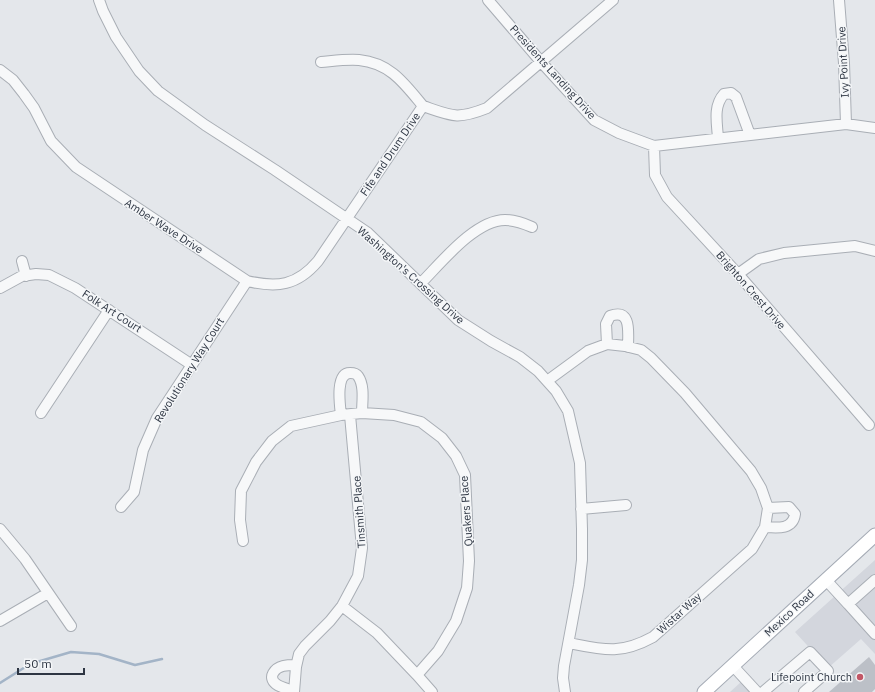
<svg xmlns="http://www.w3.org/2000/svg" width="875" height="692" viewBox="0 0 875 692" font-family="'IBM Plex Sans',sans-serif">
<rect width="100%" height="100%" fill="#e4e7eb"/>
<path fill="#d3d6dd" d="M 875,560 L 875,654 L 861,639 L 828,668 L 795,632 Z
M 741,682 L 751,692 L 730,692 Z"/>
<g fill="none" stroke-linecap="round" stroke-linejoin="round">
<path stroke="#a3b4c7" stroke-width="2.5" d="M 0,683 L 30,664 L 71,652 L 99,654 L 135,665 L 162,659"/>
</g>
<path fill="#bcc0c7" d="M 869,657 L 875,665 L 875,689 L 872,692 L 829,692 Z"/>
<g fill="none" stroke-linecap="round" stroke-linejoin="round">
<defs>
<path id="minor" d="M 99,0 L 103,11 L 116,37 L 139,71 L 158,91 L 205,125 L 275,170 L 368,233 L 458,320 L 491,341 L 520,357 L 538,371 L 556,391 L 568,411 L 580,463 L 582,529 L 582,560 L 579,585 L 564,666 L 563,678 L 565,692
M 488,0 L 542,63 L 594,120 L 619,133 L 654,146 L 846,124 L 875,128
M 839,0 L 844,63 L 846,124
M 321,62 C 333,61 347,59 359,60 C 390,63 404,83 423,106
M 0,70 L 13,80 L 24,94 L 34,108 L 51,141 L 76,167 L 247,281 C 277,288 297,286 318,261 L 423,106 C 452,116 457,120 487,108 L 613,0
M 718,138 C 717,123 713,106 724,94 L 731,93 L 736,97 L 750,135
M 654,146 L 655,175 L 667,197 L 738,274 L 869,425
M 22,261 L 26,276
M 738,274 L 759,259 L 784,253 L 855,246 L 875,251
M 421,283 C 441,263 475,220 505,220 C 515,220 523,223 532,227
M 0,288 L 22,276 L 36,274 L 49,275 L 75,288 L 192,365
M 607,344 L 606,324 L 610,316 C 632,308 628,333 628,347
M 547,381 L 588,351 L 607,344 L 625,346 L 641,350 L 651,358 L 685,393 L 751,471 L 761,488 L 768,508 L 765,527 L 752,549 L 653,637 C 620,655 604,650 569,643
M 41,413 L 109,310
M 341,415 C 340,406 335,373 350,373 C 353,373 356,373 358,376 C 365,386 362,402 362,413
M 121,507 L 134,492 L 143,450 L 157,418 L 247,281
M 581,509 L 626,505
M 765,527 C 777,528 793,530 795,514 L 789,507 L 768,508
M 0,529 L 25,559 L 71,626
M 243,541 L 240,520 L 241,491 L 256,462 L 272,441 L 291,426 L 341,415 L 362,413 L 394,415 L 421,422 L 442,438 L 456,456 L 465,475 L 469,561 L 467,588 L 456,621 L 438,651 L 417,675
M 826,580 L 848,604 L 875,580
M 848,604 L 875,634
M 342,606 L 377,633 L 417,675 L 432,692
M 0,621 L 48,593
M 733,666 L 757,692
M 294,691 C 289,689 281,688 276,684 C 267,677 275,668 283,666 C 287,665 292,665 296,665
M 294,692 L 296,667 L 299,654 L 305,646 L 330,621 L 342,606 L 358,576 L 362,548 L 350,415
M 763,692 L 810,652 L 828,671 L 804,692"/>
<path id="major" d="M 704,692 L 875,535"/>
</defs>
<use href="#minor" stroke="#a9aeb5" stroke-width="12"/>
<use href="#major" stroke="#a5abb5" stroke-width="15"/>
<use href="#minor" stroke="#f7f8f9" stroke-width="10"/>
<use href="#major" stroke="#fff" stroke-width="13"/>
</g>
<circle fill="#c25766" stroke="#f4f6f8" stroke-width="1.5" cx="860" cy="677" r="4"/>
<g text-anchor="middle" stroke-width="3" stroke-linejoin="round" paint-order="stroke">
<g font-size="11" fill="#2d3542" stroke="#f4f6f8">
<text transform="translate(843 62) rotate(-93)" y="4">Ivy Point Drive</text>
<text transform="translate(553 72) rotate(48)" y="4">Presidents Landing Drive</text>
<text transform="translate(390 154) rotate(-56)" y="4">Fife and Drum Drive</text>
<text transform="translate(164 226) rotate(33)" y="4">Amber Wave Drive</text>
<text transform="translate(411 275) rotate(42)" y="4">Washington's Crossing Drive</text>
<text transform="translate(751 290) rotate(49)" y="4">Brighton Crest Drive</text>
<text transform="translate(112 311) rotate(33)" y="4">Folk Art Court</text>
<text transform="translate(189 370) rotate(-58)" y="4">Revolutionary Way Court</text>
<text transform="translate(466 511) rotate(-94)" y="4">Quakers Place</text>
<text transform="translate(359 512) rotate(-94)" y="4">Tinsmith Place</text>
<text transform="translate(679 613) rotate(-42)" y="4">Wistar Way</text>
<text transform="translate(789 613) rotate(-43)" y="4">Mexico Road</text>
</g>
<g font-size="11" fill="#2d3542" stroke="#f4f6f8" text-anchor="end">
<text x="852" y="681">Lifepoint Church</text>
</g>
</g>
<path d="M18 668v6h66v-6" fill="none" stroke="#2d3542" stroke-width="2"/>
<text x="24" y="668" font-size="12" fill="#2d3542" stroke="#f4f6f8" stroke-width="3" paint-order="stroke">50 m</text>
</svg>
